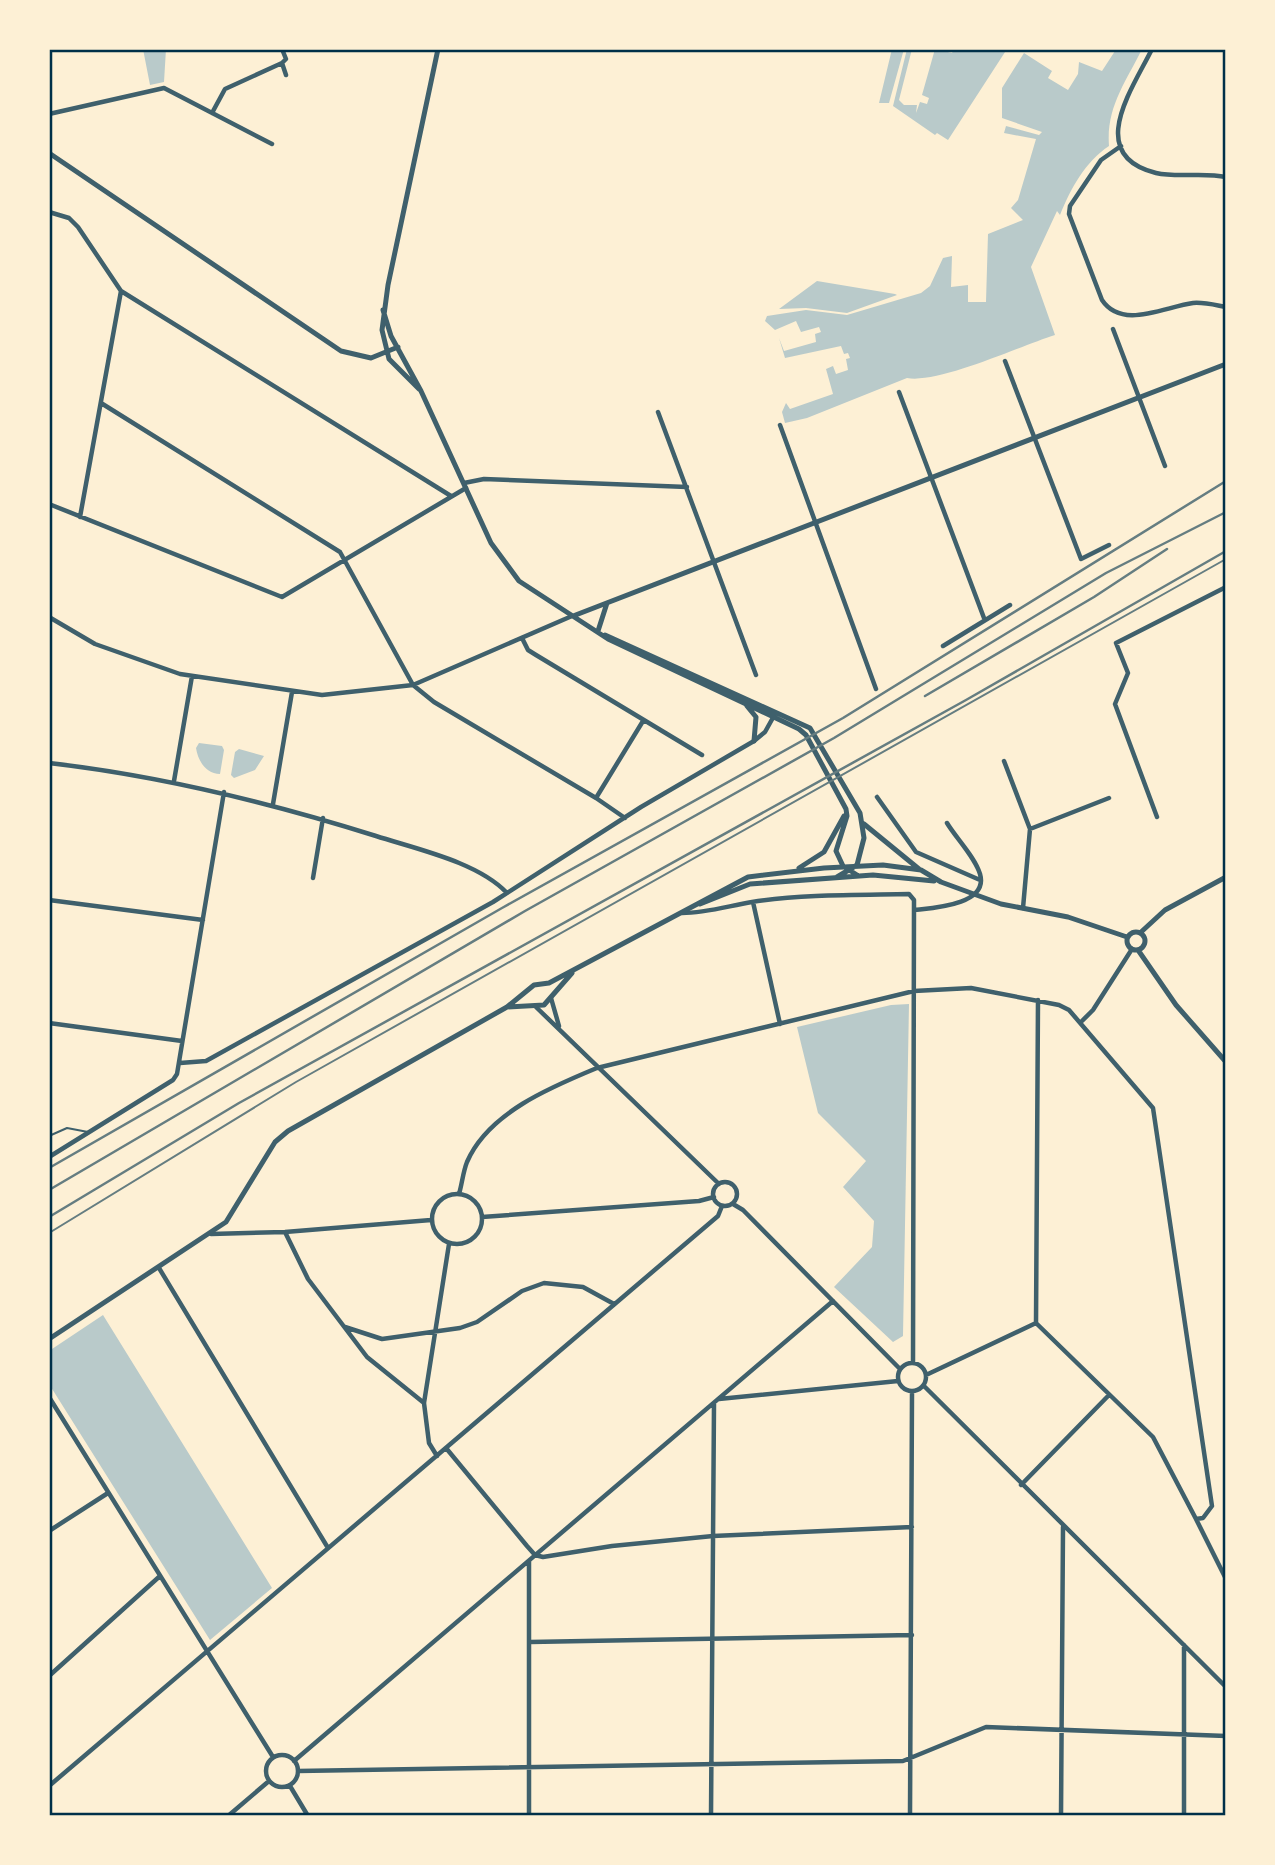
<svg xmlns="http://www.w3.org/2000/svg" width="1275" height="1865" viewBox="0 0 1275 1865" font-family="'Noto Sans',sans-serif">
<rect width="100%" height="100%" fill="#fdf0d5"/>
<path fill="#b9caca" d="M 143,49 L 166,49 L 164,82 L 150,85 Z
M 892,49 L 904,49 L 889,103 L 879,103 Z
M 907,49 L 912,49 L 899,100 L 904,105 L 917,105 L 916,113 L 920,102 L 927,104 L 929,98 L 922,95 L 935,49 L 952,53 L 954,49 L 1007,49 L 948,140 L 937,133 L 935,135 L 893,106 Z
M 1112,49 L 1142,49 C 1126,82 1106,107 1109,146 C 1085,162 1071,188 1060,215 L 1057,211 L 1031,267 L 1055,335 C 1020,346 939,384 907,378 L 807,418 L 785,423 L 782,412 L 786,403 L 790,409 L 833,394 L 826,369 L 833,366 L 836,374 L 848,370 L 846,359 L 850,358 L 848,353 L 844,354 L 841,346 L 785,358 L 779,338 L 784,351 L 816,342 L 815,334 L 821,332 L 819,327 L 801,332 L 796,321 L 775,330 L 765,321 L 767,316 L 806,310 L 847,315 L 921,293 L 930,286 L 943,258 L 952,256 L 951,287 L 968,285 L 968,302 L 986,302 L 988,234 L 1023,220 L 1011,208 L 1018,200 L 1036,139 L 1004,133 L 1006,126 L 1039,135 L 1042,132 L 1002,118 L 1002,88 L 1024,53 L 1052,71 L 1048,78 L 1068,90 L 1078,74 L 1079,62 L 1102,71 L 1115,51 Z
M 817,281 L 895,294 L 897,295 L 847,313 L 806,308 L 779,309 Z
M 199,743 L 222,746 L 224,750 L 220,774 C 206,774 198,761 196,748 Z
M 239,749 L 264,756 L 255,770 L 234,778 L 231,775 L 235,752 Z
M 909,1004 L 903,1336 L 893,1342 L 834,1287 L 872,1247 L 874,1221 L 843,1187 L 866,1161 L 818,1113 L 797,1027 L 891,1005 Z
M 103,1315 L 272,1588 L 210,1640 L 49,1384 L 49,1351 Z"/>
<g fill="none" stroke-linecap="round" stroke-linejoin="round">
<path stroke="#3f606c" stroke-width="2" d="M 49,1136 L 67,1128 L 88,1132"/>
<path stroke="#3f606c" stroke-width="4.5" d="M 1152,49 C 1133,88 1084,155 1156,173 C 1178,178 1203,172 1226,177
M 282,63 L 286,75
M 212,113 L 225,89 L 282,63 L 286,59 L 282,49
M 49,114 L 164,88 L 272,144
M 1121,146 L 1101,160 L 1070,206 L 1069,214 L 1102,300 C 1122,330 1164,307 1193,303 C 1204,302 1215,305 1226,307
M 49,212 L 69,218 L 78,227 L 121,291 L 451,496
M 1113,329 L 1165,466
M 1005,361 L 1081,559 L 1109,545
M 899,392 L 984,618
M 101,403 L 340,552 L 413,685 L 434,702 L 596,798 L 625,818
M 658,412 L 756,675
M 780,425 L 876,689
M 464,483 L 484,479 L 687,487
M 49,504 L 282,597 L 466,488
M 80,517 L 121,291
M 49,617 L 95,644 L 180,674 L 322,695 L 413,685 L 572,616
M 522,638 L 528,650 L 536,655 L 702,755
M 943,646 L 1010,605
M 1004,761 L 1030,829 L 1023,908
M 49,763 C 162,776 268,802 376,836 C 416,849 478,862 507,893
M 174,781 L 192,676
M 877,797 L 916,852 L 980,880
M 596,798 L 643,721
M 273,804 L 292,692
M 1157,817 L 1115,704 L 1128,673 L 1116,643 L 1226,587
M 1030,829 L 1109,798
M 313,878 L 323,818
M 49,900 L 203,920
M 753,902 L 780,1024
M 915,910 C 933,908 989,905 980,874 C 975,857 956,838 947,823
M 682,913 C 706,913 728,906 752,902 C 803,894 858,895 909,894 L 914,900 L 913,1363
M 551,998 L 559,1026
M 1038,1000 L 1036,1323 L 1153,1437 L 1196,1519
M 536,1007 L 719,1184
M 1082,1021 L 1093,1010 L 1132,949
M 49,1023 L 182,1041
M 180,1063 L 206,1061 L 493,902 L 641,807 L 754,741 L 765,732 L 775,714
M 49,1157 L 173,1080 L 177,1074 L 224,792
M713 1194a12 12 0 1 1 24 0a12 12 0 1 1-24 0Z
M432 1219a25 25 0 1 1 50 0a25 25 0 1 1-50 0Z
M 459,1194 C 462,1184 463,1172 467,1162 C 488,1113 551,1087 597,1068 L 914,991 L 971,988 L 1059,1005 L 1069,1010 L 1153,1108 L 1212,1506 L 1203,1518 L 1196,1519 L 1226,1579
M 733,1204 L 743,1210 L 900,1369
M 482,1217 L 699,1201 L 714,1197
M 285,1232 L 308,1279 L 367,1357 L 424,1403
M 211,1234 L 285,1232 L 431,1220
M 159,1268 L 328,1548
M 345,1327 L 382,1339 L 460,1328 L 477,1322 L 522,1291 L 544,1283 L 583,1287 L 614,1304
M898 1377a14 14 0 1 1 28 0a14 14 0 1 1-28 0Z
M 926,1375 L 1036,1323
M 924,1386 L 1226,1687
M 49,1397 L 273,1757
M 719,1399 L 898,1381
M 446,1448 L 527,1546 L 535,1555 L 543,1557 L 612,1546 L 713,1536 L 912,1527
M 437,1456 L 429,1443 L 424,1403 L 449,1244
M 1021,1485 L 1109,1395
M 49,1531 L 108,1493
M 529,1561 L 529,1816
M 530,1642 L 912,1635
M 1184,1645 L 1184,1816
M 49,1676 L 160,1576
M266 1771a16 16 0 1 1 32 0a16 16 0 1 1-32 0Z
M 294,1761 L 833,1301
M 298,1771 L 903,1761 L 986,1727 L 1226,1736
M 49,1786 L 718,1216 L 722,1206
M 290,1786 L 308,1816
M 228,1816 L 269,1781
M 711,1816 L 714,1404
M 910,1816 L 912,1392
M 1061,1816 L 1063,1527"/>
<path stroke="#3f606c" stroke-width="5" d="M 49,153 L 341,351 L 371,358 L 398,347
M 383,310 L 391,336 L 421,391 L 491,543 L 519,581 L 608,639 L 799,729 L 806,735 L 846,809 L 847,816 L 836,851 L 843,866 L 857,875
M 419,389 L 389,359 L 382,330 L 388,285 L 438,49
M 573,616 L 1226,364
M 598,631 L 607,603
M 605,635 L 810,728 L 860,813 L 864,838 L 857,865 L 837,877
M 747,706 L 756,717 L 754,741
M 864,824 L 919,869
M 799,868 L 824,852 L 844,816
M 700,904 L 750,884 L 873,875 L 934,881
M1127 941a9 9 0 1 1 18 0a9 9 0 1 1-18 0Z
M 1140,933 L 1165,910 L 1226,877
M 1138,950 L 1176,1005 L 1226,1062
M 507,1007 L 544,1005 L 572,973
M 49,1339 L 226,1222 L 275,1142 L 288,1131 L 507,1007 L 534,985 L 549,983 L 748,877 L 824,868 L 883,865 L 921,870 L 941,882 L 1001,904 L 1068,917 L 1127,937"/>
<path stroke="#657d81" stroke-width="2" d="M 49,1233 L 296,1082 L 1226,559"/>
<path stroke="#657d81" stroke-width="2.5" d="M 925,696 L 1094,597 L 1167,549
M 49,1168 L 502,908 L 843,718 L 1226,481
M 49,1190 L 525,911 L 834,738 L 1106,573 L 1226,512
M 49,1217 L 239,1103 L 966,700 L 1226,551"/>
</g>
<rect width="1275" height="1865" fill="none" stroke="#fdf0d5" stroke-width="102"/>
<rect x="51" y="51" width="1173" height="1763" fill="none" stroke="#003049" stroke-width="2.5"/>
</svg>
